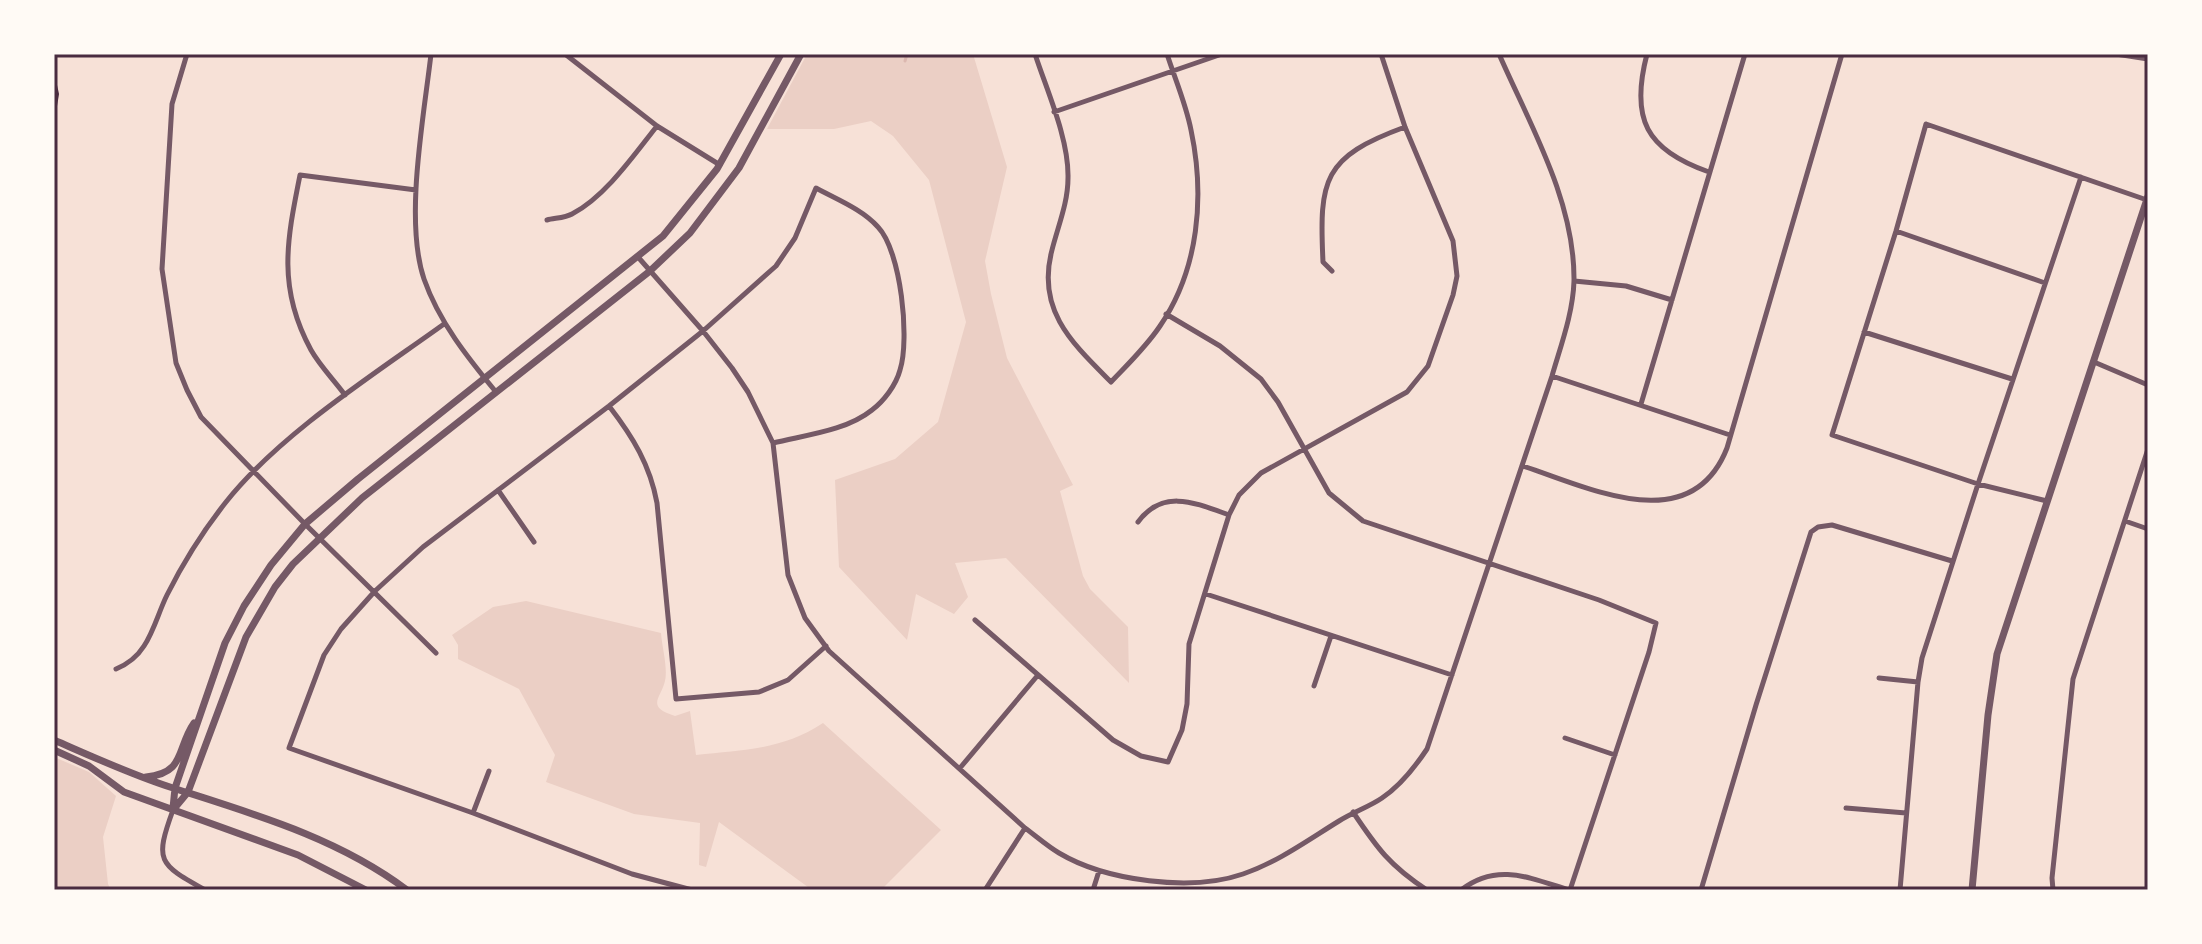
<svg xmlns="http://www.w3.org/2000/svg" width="2202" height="944" viewBox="0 0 2202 944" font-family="'PT Sans Narrow',sans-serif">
<rect width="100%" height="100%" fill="#f7e1d7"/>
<path fill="#ebcfc5" d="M 807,54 L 973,54 L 1007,167 L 985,261 L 991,294 L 1007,358 L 1073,485 L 1060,491 L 1083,576 L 1090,589 L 1128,627 L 1129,683 L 1006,558 L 955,563 L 968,597 L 954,614 L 916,594 L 907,640 L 839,567 L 835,480 L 895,459 L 938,422 L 966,322 L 929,180 L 893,136 L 871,121 L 834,129 L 767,129 Z
M 526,601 L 661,633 C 662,647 668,668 665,681 C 661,698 645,707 675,716 L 690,711 L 696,755 C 743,750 782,750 823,723 L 941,830 L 881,890 L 812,890 L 719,822 L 706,867 L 699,865 L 700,823 L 634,814 L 546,782 L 555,755 L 519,689 L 458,659 L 458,645 L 452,635 L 493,607 Z
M 54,757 L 89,772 L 116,796 L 103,837 L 108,884 L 111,890 L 54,890 Z"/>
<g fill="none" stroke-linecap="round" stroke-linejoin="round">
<path stroke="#dcb8b0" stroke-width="3" d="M 905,61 L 907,54"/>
<path stroke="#4a2c40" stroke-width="2" d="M 54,76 L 58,94 L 54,118"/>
<path stroke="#755966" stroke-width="5" d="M 187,54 L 172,104 L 162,269 L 176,363 L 187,390 L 201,417 L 305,524 L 436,653
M 431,54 C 424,116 404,220 424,279 C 439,322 468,358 496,392
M 565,54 L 657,126 L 720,165
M 1035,54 C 1047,91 1069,139 1068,178 C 1068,203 1058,226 1052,250 C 1036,310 1072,343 1111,382 C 1128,364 1146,347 1160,326 C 1199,269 1205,196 1191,130 C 1186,104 1175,79 1167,54
M 1647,54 C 1630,119 1646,150 1709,172
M 2116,54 L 2148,59
M 1054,112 L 1222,54
M 2081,177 L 1978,484 L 1832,435 L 1896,231 L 1926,124 L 2147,200
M 547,220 C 554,218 565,218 572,214 C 605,197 634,155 657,126
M 1896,231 L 2045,283
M 638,257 L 703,331 L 732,368 L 748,392 L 773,443 L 788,575 L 805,618 L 829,651 L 1025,828 C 1036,836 1047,846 1059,853 C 1106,881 1191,892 1243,874 C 1278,862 1308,840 1339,821 C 1353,812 1369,807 1382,798 C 1400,786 1415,767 1427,749 L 1552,376 C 1561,345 1573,313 1574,281 C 1575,201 1530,125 1499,54
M 1332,271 L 1323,262 C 1319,179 1323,157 1405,127
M 1574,281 L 1626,286 L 1672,300
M 1166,314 L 1220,346 L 1261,379 L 1278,402 L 1329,493 L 1363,521 L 1599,600 L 1656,623 L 1649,652 L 1570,890
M 1864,332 L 2012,379
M 2094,362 L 2148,385
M 1552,376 L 1730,435
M 345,395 C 334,380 320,366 311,350 C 277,288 287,240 300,175 L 416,190
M 1641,404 L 1745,54
M 609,406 C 633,437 650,465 657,503 L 676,699 L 759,692 L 788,680 L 826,646
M 1523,466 C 1588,487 1691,540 1727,448 L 1842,54
M 498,490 L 534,542
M 2125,521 L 2148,529
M 1138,522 C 1163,488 1196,503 1229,515
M 1206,594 L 1452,675
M 975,620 L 1113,740 L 1141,756 L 1168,762 L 1182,730 L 1187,704 L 1189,644 L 1229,515 L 1239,495 L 1261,473 L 1407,392 L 1428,366 L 1453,295 L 1457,276 L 1453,241 L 1405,127 L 1381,54
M 116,669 C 128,664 137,657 144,646 C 154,631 159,611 167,595 C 183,563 203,531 226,502 C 280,434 373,375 444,324
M 1879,678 L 1918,682
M 1314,686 L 1331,636
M 1565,738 L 1615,755
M 960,768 L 1038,675
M 1846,808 L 1906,813
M 173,810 C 154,862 159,864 205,890
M 1353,812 C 1377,848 1390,866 1427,890
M 473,813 L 489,771
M 692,890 L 632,874 L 473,813 L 289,748 L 324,655 L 341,629 L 375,591 L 423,547 L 609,406 L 703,331 L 776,266 L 795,238 L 816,188 C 836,199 862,209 878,227 C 901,251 910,339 900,370 C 896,385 884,401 872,410 C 846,431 805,435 773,443
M 985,890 L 1025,828
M 1093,890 L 1099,871
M 1461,890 C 1497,862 1530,878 1569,890
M 1701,890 L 1756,705 L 1811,532 L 1818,527 L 1832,525 L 1952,561
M 1900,890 L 1918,682 L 1922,658 L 1978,484 L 2047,501
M 2053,890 L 2052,878 L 2073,679 L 2148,449
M 2146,890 L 2148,889"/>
<path stroke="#755966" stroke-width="7" d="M 54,740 C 93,757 132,775 173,788 C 254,814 338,838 407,890
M 54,750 L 89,766 L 124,792 L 298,855 L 366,890
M 146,777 C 186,773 176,749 194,723
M 173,808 L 175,788 L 225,643 L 244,606 L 271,565 L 305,524 L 358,479 L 663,236 L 717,169 L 781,54
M 173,810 L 188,792 L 246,637 L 275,587 L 293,564 L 362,498 L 650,271 L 690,233 L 739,168 L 801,54
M 1972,890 L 1988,715 L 1997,654 L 2148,196"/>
</g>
<rect width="2202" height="944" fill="none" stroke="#fffaf5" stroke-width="112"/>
<rect x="56" y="56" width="2090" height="832" fill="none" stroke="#4a2c40" stroke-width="3"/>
</svg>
